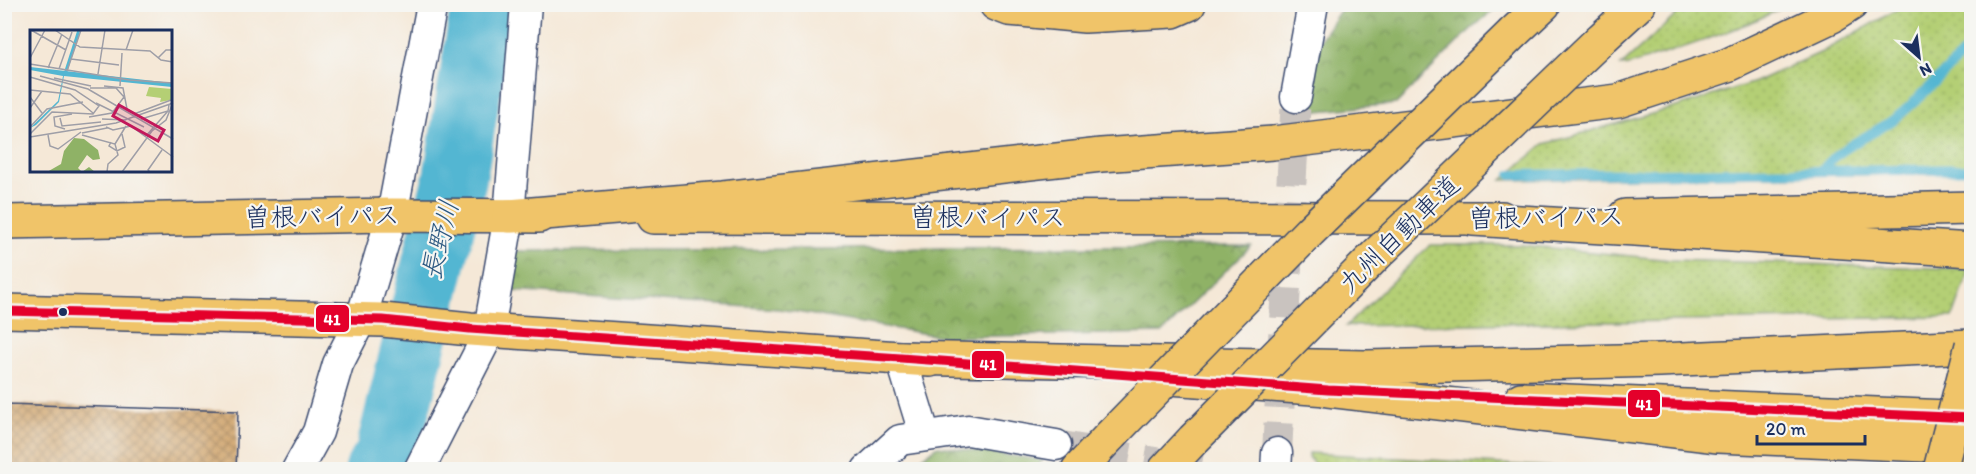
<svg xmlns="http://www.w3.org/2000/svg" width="1976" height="474" viewBox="0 0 1976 474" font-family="Itim,'Klee One',sans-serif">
<defs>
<pattern id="grass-dots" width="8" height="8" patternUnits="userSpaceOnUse" patternTransform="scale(1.5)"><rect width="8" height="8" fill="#b4cf74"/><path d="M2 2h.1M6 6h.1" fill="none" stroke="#9ab267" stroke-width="1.8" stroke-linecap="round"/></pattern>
<pattern id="forest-crowns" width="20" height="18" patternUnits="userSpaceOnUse" patternTransform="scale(1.5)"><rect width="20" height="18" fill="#8fb266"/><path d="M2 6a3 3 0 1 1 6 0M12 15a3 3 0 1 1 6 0" fill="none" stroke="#749157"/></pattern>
<pattern id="building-cross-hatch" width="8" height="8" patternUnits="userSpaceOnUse" patternTransform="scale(1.5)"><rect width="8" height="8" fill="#d2a872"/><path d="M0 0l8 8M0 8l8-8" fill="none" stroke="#aa8961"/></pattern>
</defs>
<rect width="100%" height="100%" fill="#f6f6f2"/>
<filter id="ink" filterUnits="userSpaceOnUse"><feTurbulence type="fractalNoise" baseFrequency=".0167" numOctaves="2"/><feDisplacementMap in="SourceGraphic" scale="12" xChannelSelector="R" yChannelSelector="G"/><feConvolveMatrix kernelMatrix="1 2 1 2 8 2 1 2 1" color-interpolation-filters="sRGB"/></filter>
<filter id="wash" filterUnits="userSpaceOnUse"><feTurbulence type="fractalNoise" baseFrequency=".008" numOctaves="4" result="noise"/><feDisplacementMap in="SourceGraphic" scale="24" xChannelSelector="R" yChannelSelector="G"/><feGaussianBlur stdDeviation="1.35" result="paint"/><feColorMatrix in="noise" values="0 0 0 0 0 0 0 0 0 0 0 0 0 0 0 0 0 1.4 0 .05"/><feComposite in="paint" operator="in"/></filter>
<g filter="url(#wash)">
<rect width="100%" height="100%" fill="#f5e8d7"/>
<path fill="url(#grass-dots)" stroke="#687f69" stroke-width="1.5" d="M 1688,4 L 1788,4 L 1788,5 C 1737,31 1683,48 1629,65 L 1621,66 Z
M 1905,5 L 1971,5 L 1971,173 L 1502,180 L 1544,144 L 1680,106 L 1755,82 L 1822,52 Z
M 1430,245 L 1521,245 L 1671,260 L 1970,269 L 1953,317 L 1346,326 Z
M 1309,453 L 1585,469 L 1324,469 L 1315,465 L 1308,457 Z"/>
<path fill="url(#forest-crowns)" stroke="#557062" stroke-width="1.5" d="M 1344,5 L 1499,5 L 1469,31 L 1396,104 L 1307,112 L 1310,65 L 1322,37 Z
M 1251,246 L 1162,333 L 945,337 L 779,309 L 512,291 L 514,251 Z
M 938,446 L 1043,460 L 1035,469 L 905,470 Z"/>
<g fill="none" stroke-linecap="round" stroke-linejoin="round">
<path stroke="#53b6d2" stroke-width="10" d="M 1822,171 C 1840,145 1873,136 1897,117 C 1924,95 1947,69 1972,45
M 1511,175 L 1972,169"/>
<path stroke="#53b6d2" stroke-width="64" d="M 377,470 L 386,457 L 455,178 L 483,4"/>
</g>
<g id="blocks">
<path fill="url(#building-cross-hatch)" d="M 4,404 L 238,411 L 236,470 L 4,470 Z"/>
</g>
</g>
<g filter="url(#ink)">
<use href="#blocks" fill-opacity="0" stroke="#3c4b70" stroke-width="1.5"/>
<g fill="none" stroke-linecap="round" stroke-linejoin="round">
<path stroke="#c9c3bf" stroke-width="30" stroke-dasharray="30 15" stroke-linecap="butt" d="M 1056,445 L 1201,470
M 1277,453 L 1296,97"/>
<defs>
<path id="minor" d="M 1296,97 L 1313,4
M 901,358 L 925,436
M 297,470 L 318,432 L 338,364 L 361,319 L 392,215 L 432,4
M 419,470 L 488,335 L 509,216 L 526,4
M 867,470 L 900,440 L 968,430 L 1056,445
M 1276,470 L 1277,453"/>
<path id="primary" d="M 996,4 L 1009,9 L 1085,16 L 1173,11 L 1189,4"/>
<path id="trunk" d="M 1625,216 L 1972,208
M 653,217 L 1502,218
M 4,222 L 392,215 L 539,216
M 4,311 L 383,320 L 470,329 L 930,360
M 1155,377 L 1355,391
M 1521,399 L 1972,418"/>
<path id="motorway" d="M 1513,33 L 1544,4
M 1600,40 L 1639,4
M 509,216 L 723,198 L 1101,155 L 1273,143 L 1618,101 L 1728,65 L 1832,16 L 1851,4
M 1473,219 L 1972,250
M 901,358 L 1367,367 L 1660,360 L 1972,346
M 1328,390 L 1718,436 L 1972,447
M 1078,470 L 1111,435
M 1165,470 L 1193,440"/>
</defs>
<use href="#minor" stroke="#3c4b70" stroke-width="33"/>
<use href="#primary" stroke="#3c4b70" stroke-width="36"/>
<use href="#trunk" stroke="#3c4b70" stroke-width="36"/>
<use href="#motorway" stroke="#3c4b70" stroke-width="36"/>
<use href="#minor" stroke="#fff" stroke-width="30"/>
<use href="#primary" stroke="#f0c469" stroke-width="33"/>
<use href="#trunk" stroke="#f0c469" stroke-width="33"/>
<use href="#motorway" stroke="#f0c469" stroke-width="33"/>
<defs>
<path id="motorway-bridge" d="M 1111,435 L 1310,231 L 1513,33
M 1193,440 L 1376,255 L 1600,40
M 1940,470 L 1972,345"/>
</defs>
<use href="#motorway-bridge" stroke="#3c4b70" stroke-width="36" stroke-linecap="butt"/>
<use href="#motorway-bridge" stroke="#f0c469" stroke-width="33"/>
<defs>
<path id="bus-1" d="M 4,311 L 383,320 L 470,329 L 901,358 L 1328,390 L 1972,418"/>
</defs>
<use href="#bus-1" stroke="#f6f6f2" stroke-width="14"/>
<use href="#bus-1" stroke="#e4002b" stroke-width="9"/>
</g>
</g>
<circle fill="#1b2f5e" stroke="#f6f6f2" stroke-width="2" cx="63" cy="312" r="5"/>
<g text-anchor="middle" stroke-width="4.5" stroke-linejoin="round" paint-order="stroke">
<g font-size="26" fill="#1b2f5e" stroke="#f6f6f2">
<text transform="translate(322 216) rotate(-1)" y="9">曽根バイパス</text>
<text x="988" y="226">曽根バイパス</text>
<text transform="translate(1546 217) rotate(-1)" y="9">曽根バイパス</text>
<text transform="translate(1399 234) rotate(-44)" y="9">九州自動車道</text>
</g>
<g font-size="27" font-style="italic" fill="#2c5881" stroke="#f6f6f2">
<text transform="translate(440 240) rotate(-76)" y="9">長野川</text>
</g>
</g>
<g transform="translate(30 30)">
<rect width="142" height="142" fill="#f5e8d7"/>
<path d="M 119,57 L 142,59 L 141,70 L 130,72 L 131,68 L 116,66 Z" fill="#b4cf74"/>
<path d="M 44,108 L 54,109 L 68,120 L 70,129 L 63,130 L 57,125 L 48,138 L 52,142 L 59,137 L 65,142 L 17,142 L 31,134 L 34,121 Z" fill="#8fb266"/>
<path d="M 0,37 L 142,53 L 142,57 L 34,46 L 29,72 L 6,95 L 0,98 L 28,71 L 33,46 L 0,40 Z" fill="#53b6d2"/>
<path fill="none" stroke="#53b6d2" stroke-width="3" d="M 35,44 L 49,0"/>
<path fill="none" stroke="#9e9ea7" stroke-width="1.5" d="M 1,0 L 36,20M 25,0 L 50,17 L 120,21 L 131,30 L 143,32M 96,20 L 103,0M 0,28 L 15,0M 128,28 L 136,20 L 143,20M 41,29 L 89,35M 0,34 L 99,50 L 143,53M 18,38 L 32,4M 29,39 L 42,2M 37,41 L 51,0M 68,44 L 75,0M 10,46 L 58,59 L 143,109M 0,47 L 45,60 L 69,76 L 63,84 L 22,82 L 0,104M 24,48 L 61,56M 74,56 L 93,58 L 97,79M 90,56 L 92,23M 0,60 L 40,64 L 63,83M 0,67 L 12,83M 66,73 L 114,97M 0,78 L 12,61M 104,84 L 141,70M 59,87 L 82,83 L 94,67 L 86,58 L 60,58M 30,88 L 32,96 L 71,92M 72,89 L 96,90M 111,89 L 138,81 L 139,75M 0,97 L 17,79 L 53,72M 76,97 L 83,100 L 101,96 L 143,127M 35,99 L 25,96 L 24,87 L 42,84M 52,103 L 77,98M 18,105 L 20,116 L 28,119 L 51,102M 52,105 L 85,114 L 88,125 L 78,134 L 77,142M 0,107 L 86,93 L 143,73M 115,107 L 138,81M 81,112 L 79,116 L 87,121 L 95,117 L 92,104M 85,114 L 96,96M 92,142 L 122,101 L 136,90 L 142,75M 120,142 L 118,140 L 132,120"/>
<path fill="#c2185b" fill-opacity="0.15" stroke="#c2185b" stroke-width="3" d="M 89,75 L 134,100 L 128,111 L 83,86 Z"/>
<rect width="142" height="142" fill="none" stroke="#1b2f5e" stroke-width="3"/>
</g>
<g stroke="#f6f6f2" stroke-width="2">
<rect x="315" y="304" width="35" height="29" rx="6" fill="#e4002b"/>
<rect x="971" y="350" width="34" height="29" rx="6" fill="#e4002b"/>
<rect x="1627" y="389" width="34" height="29" rx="6" fill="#e4002b"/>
</g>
<g font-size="16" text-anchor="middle" font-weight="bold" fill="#fff">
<text x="332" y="325">41</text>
<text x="988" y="370">41</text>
<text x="1644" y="410">41</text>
</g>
<rect width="1976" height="474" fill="none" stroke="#f6f6f2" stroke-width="24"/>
<g transform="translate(1919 57) rotate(152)" stroke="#f6f6f2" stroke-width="4.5" paint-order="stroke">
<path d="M0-4.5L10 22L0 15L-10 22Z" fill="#1b2f5e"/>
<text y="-9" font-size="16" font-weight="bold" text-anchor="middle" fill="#1b2f5e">N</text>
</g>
<path d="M1757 435v9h108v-9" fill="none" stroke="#1b2f5e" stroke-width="3"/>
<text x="1766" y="435" font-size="18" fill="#1b2f5e" stroke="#f6f6f2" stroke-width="4.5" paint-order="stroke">20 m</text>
</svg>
